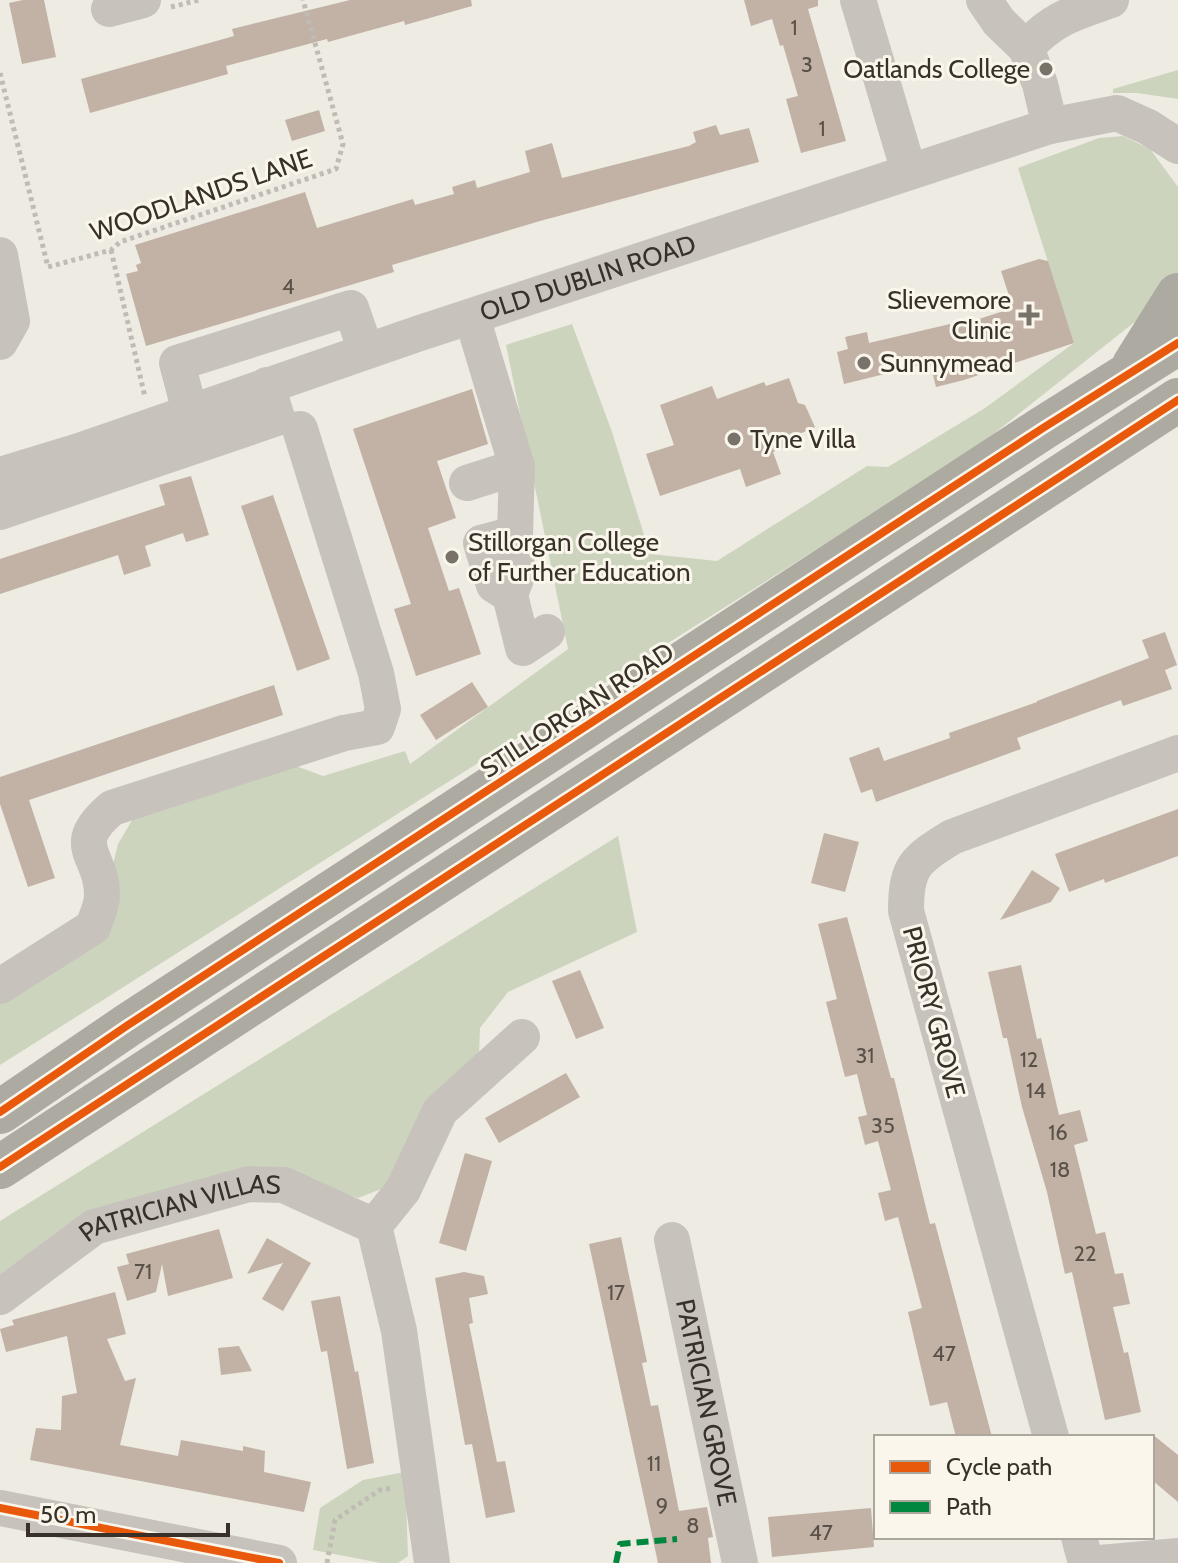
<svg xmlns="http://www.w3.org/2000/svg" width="1178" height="1563" viewBox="0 0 1178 1563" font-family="Cabin,sans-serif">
<rect width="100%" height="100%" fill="#eeebe3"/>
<path fill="#ccd4be" d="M 1178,70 L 1178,99 L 1137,93 L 1113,93 L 1113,89 Z
M 1123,136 L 1150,149 L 1178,187 L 1178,280 L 1165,298 L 972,451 L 0,1065 L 0,999 L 94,943 L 118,844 L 134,817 L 288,763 L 323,776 L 405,751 L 410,764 L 568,649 L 506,345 L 572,324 L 612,432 L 650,554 L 717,561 L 867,466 L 888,467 L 985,408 L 1074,343 L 1018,168 L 1099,138 Z
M 618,836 L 637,932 L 508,992 L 480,1028 L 479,1056 L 389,1186 L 358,1198 L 288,1175 L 252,1169 L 0,1282 L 0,1221 Z
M 405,1472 L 408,1556 L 398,1563 L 381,1563 L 313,1550 L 320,1508 L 363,1480 Z"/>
<path fill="#c1b2a5" d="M 23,0 L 44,0 L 56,57 L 22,64 L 9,3 Z
M 350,0 L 471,0 L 472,6 L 405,25 L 404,21 L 328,42 L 327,39 L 226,66 L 228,74 L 90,113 L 81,79 L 234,36 L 232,29 Z
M 744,0 L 818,0 L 818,6 L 808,9 L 846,141 L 801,153 L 786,99 L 798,96 L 783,45 L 780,46 L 772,19 L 751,26 Z
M 319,110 L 325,131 L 292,141 L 285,120 Z
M 716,125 L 720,135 L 749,128 L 759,162 L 540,221 L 392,265 L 394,272 L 146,346 L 126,274 L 138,271 L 136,265 L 141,263 L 135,245 L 305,192 L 317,228 L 413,199 L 415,205 L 454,194 L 452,187 L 475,180 L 477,188 L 530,172 L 525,151 L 552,143 L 562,178 L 689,146 L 696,142 L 693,132 Z
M 1039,259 L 1048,261 L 1074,343 L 964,380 L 936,387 L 930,363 L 844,384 L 837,352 L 848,349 L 845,337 L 867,332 L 869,343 L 950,324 L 951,328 L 1013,308 L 1001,271 Z
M 789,378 L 798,403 L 805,405 L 815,427 L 795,436 L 796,443 L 773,452 L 781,474 L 746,487 L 740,469 L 660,496 L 646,454 L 674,445 L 660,405 L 712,386 L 717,399 L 764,382 L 766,386 Z
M 472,389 L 488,444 L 437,461 L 456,518 L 428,528 L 449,591 L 459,588 L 481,654 L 416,676 L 394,609 L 411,604 L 353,429 Z
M 191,476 L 209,535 L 186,542 L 183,533 L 145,546 L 151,566 L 124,575 L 118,555 L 0,594 L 0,559 L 165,505 L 159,485 Z
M 273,495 L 330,659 L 297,671 L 241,506 Z
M 1165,632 L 1177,665 L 1165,670 L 1172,689 L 1123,706 L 1121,700 L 1017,738 L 1021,749 L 876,802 L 872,789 L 861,793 L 849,758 L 879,747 L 884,761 L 950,738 L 949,733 L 1037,702 L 1037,701 L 1149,658 L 1142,640 Z
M 472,682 L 488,707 L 436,740 L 420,715 Z
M 274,685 L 283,715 L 29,800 L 55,878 L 28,887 L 0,804 L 0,777 Z
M 1178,809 L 1178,856 L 1105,883 L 1104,879 L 1069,892 L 1055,854 Z
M 824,833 L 859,842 L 845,892 L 811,883 Z
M 1032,870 L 1060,888 L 1051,902 L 1000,920 Z
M 847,917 L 891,1078 L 894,1078 L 930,1224 L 935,1223 L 992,1437 L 956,1437 L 947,1402 L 930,1406 L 908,1312 L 922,1308 L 898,1217 L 885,1221 L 878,1193 L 891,1190 L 878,1141 L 865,1145 L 858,1117 L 867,1115 L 857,1074 L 845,1077 L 826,1002 L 837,999 L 818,924 Z
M 1021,965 L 1037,1039 L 1041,1038 L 1059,1115 L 1080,1110 L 1088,1141 L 1074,1145 L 1096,1234 L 1105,1232 L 1115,1274 L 1123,1273 L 1130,1304 L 1113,1307 L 1124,1353 L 1128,1352 L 1141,1412 L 1105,1420 L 1072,1272 L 1065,1274 L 1047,1192 L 1022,1107 L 1007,1038 L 1003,1038 L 988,972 Z
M 580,970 L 604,1028 L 576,1039 L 552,981 Z
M 566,1073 L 580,1097 L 499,1143 L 485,1118 Z
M 465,1153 L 492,1161 L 466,1251 L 439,1243 Z
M 219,1229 L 233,1278 L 168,1296 L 162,1264 L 156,1292 L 127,1301 L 117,1267 L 129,1264 L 126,1254 Z
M 621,1237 L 647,1362 L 642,1363 L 651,1406 L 658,1405 L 679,1511 L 707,1507 L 713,1537 L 708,1538 L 711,1563 L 658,1563 L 589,1244 Z
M 267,1238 L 311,1263 L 283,1311 L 262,1299 L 283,1263 L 247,1274 Z
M 464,1272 L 484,1276 L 488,1294 L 469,1298 L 473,1323 L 469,1324 L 497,1462 L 505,1461 L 515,1512 L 486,1518 L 472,1444 L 465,1445 L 435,1278 Z
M 115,1292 L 126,1334 L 107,1339 L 125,1381 L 136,1378 L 120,1445 L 178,1456 L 181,1440 L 243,1451 L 243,1446 L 265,1451 L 264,1472 L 311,1482 L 304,1512 L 30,1460 L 36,1428 L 61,1430 L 62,1396 L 77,1393 L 67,1336 L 6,1352 L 0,1329 L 14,1325 L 12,1320 Z
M 340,1296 L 355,1372 L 358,1371 L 374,1463 L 347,1469 L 327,1351 L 321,1352 L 311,1301 Z
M 239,1346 L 252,1371 L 221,1375 L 218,1348 Z
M 1152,1434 L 1178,1455 L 1178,1502 L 1152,1480 Z
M 871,1508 L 874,1547 L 772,1557 L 768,1517 Z"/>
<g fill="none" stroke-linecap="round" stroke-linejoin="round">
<path stroke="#c0bbb4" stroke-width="5" stroke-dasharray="4 4" stroke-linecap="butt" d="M 171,7 L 199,0
M 0,73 L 48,267 L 111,250 L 120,242 L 336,169 L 343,144 L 303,0
M 111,250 L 145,397
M 327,1563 L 335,1520 L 380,1490 L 393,1488"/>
<g stroke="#c7c3bc" stroke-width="36">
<path d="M 858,0 L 909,172"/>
<path d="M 984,0 L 999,22 L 1026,48 L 1040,84 L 1050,126"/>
<path d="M 109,9 L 143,0"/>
<path d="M 1026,48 C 1053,18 1074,13 1111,0"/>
<path d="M 0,255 L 12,321 L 0,342"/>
<path d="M 472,317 L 517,467 L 515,534 L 517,576 L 510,595 L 523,648 L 547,632"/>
<path d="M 190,412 L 177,363 L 351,308 L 366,351"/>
<path id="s1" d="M 0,475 L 79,451 L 417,334 L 1050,126 L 1117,113 L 1148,127 L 1178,146"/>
<path d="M 467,483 L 517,467"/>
<path d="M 0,512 L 277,418 L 267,385"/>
<path d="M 510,595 L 494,585 L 481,543 L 515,534"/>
<path d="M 0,986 L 93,927 C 96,918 102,905 102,896 C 103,854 66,847 112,808 L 344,733 L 377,727 L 383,709 L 376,673 L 300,429"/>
<path d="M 374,1226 L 399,1331 L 432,1563"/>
<path d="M 374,1226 L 403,1190 L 440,1111 L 522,1037"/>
<path id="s2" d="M 672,1240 L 740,1563"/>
<path id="s3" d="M 0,1297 L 94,1227 L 249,1184 L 284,1185 L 374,1226"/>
<path d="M 1051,1437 L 906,911 C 906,866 915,860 952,837 L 1178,753"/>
<path d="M 0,1508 L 279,1563"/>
<path d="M 1079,1537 L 1086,1563"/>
<path d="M 1100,1563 L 1178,1556"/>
</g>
<path stroke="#adaaa2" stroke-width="44" d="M 1134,365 L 1178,295
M 0,1112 L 128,1025 L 1043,428 L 1178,343
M 0,1167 L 1178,400"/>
<path stroke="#00873e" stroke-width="6" stroke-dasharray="12 6" stroke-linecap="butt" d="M 616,1563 L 620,1544 L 677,1539"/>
<defs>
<path id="cycleway" d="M 0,1112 L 128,1025 L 1043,428 L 1178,343
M 0,1167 L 1178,400
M 0,1508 L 279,1563"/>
</defs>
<use href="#cycleway" stroke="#faf6ec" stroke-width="13"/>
<use href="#cycleway" stroke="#e8590c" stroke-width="8"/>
</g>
<g fill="#78726b" stroke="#faf6ec" stroke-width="3">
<circle cx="1046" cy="69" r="8"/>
<path d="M1025 303h8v8h8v8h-8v8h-8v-8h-8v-8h8z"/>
<circle cx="864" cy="363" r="8"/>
<circle cx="734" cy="439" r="8"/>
<circle cx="452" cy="557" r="8"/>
</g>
<g text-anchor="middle" stroke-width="6" stroke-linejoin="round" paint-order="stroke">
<g font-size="22" fill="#5a5149">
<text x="794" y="35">1</text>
<text x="807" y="72">3</text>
<text x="822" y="136">1</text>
<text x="288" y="294">4</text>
<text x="865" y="1063">31</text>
<text x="1029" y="1067">12</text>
<text x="1036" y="1098">14</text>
<text x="883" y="1133">35</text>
<text x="1058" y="1140">16</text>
<text x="1060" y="1177">18</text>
<text x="1085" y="1261">22</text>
<text x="143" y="1279">71</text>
<text x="616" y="1300">17</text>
<text x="944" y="1361">47</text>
<text x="654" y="1471">11</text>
<text x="662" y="1513">9</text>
<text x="693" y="1533">8</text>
<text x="821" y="1540">47</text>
</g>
<g font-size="26" fill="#38312a" stroke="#faf6ec" text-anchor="start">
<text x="1030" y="78" text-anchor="end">Oatlands College</text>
<text x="1011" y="309" text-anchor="end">Slievemore<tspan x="1011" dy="30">Clinic</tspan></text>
<text x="880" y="372">Sunnymead</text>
<text x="750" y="448">Tyne Villa</text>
<text x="468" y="551">Stillorgan College<tspan x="468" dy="30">of Further Education</tspan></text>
</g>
<g font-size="26" fill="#38312a" stroke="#faf6ec">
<text transform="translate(201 195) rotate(-19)" y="9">WOODLANDS LANE</text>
<text dy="9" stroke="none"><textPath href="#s1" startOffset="620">OLD DUBLIN ROAD</textPath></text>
<text transform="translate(577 710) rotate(-33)" y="9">STILLORGAN ROAD</text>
<text transform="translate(934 1012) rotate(75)" y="9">PRIORY GROVE</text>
<text dy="9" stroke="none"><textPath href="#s3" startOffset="206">PATRICIAN VILLAS</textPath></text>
<text dy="9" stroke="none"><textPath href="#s2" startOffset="166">PATRICIAN GROVE</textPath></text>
</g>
</g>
<rect x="874" y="1435" width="280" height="104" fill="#faf6ec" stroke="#aca79e" stroke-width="2"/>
<rect x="890" y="1461" width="40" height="12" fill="#e8590c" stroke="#aca79e" stroke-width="2"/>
<text x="946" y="1475" font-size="24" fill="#38312a">Cycle path</text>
<rect x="890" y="1501" width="40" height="12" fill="#00873e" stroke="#aca79e" stroke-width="2"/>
<text x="946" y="1515" font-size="24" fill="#38312a">Path</text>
<path d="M28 1523v12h200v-12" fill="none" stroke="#38312a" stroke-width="4"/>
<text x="40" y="1523" font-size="24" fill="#38312a" stroke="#faf6ec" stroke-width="6" paint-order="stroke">50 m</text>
</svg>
